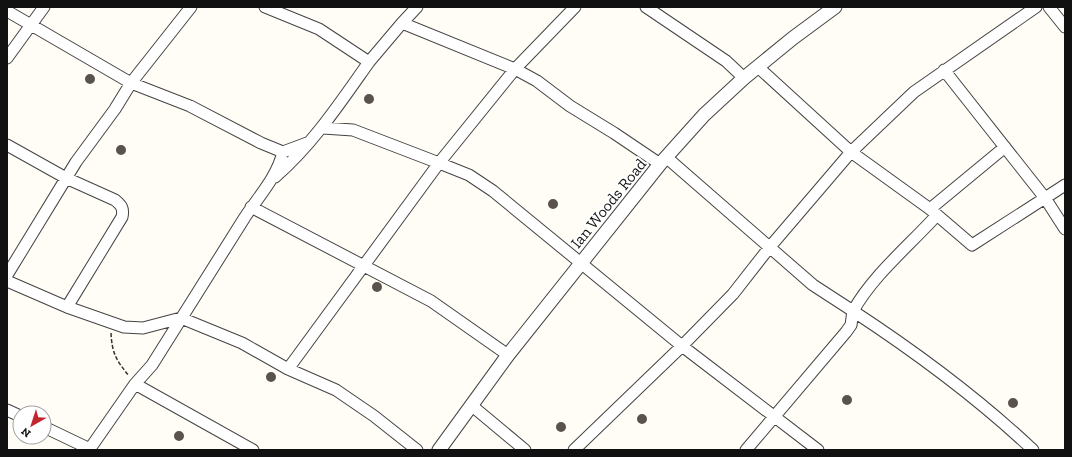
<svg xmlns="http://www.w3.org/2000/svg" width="1072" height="457" viewBox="0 0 1072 457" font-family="'Zilla Slab',serif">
<rect width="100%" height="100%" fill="#fffdf5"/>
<path fill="#5a524d" d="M85 79a5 5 0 1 1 10 0a5 5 0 1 1-10 0Z
M364 99a5 5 0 1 1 10 0a5 5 0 1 1-10 0Z
M116 150a5 5 0 1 1 10 0a5 5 0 1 1-10 0Z
M548 204a5 5 0 1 1 10 0a5 5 0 1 1-10 0Z
M372 287a5 5 0 1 1 10 0a5 5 0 1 1-10 0Z
M266 377a5 5 0 1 1 10 0a5 5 0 1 1-10 0Z
M842 400a5 5 0 1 1 10 0a5 5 0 1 1-10 0Z
M1008 403a5 5 0 1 1 10 0a5 5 0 1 1-10 0Z
M637 419a5 5 0 1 1 10 0a5 5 0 1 1-10 0Z
M556 427a5 5 0 1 1 10 0a5 5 0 1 1-10 0Z
M174 436a5 5 0 1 1 10 0a5 5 0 1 1-10 0Z"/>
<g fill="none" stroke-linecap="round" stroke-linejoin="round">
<defs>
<path id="minor" d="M 265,7 L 319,29 L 369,62 L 402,23 L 515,69 L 537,81 L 570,106 L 614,133 L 660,164
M 646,7 L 726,61 L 744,78
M 1049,7 L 1065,27
M 7,11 L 131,83 L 190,106 L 261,143 L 283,152 C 277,177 259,196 245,217 C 214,266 183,315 152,365 L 135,384 L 89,450
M 402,23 L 417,7
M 7,58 L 44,7
M 758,67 L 851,152 L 930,209 L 972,245 L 1045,198 L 1065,229
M 944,70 L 1045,198 L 1065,185
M 323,128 L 353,130 L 439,163 L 515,69 L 575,7
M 7,145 L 66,178 L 115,200 C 121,205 124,208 122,217 L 67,307
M 283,152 L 307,143
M 666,157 L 813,285 L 853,311 L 851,325 L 846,332 L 746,450
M 275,177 C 313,144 340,103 369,62
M 251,207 L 431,301 L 508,355
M 930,209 L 1005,147
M 937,215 C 909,246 874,274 853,311 C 917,353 978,398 1033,450
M 7,275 L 76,162 L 115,109 L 131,83 L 191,7
M 7,281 L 67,307 L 124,327 L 143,328 L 181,318 L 242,343 L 288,369 L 336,390 L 374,416 L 417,450
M 288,369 L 439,163 L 469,175 L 493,191 L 682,346 L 818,450
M 135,384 L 253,450
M 471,405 L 525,450
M 7,410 L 20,416
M 44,427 L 90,449
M 574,450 L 682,346 L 733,294 L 769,248 L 851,152 L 914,92 L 1036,7"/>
<path id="tertiary" d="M 439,450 L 508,355 L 660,164 L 704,115 L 744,78 L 793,38 L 835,7"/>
</defs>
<use href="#minor" stroke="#444" stroke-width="13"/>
<use href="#tertiary" stroke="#444" stroke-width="15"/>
<path stroke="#333" stroke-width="1.5" stroke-dasharray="4 2" stroke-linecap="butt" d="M 111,333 C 112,353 116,360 129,376"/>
<use href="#minor" stroke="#fff" stroke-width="11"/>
<use href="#tertiary" stroke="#fff" stroke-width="13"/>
</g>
<g text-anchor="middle" stroke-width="4" stroke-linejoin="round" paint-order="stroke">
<g font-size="16" fill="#111" stroke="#fff">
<text transform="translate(608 203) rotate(-51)" y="6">Ian Woods Road</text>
</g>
</g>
<rect width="1072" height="457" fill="none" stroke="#111111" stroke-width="16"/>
<g transform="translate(32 425) rotate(219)"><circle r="19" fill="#ffffff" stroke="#a0a0a0"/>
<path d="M0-3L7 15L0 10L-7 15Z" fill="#c4262e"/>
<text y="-6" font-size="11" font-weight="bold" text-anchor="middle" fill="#111111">N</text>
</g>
</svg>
